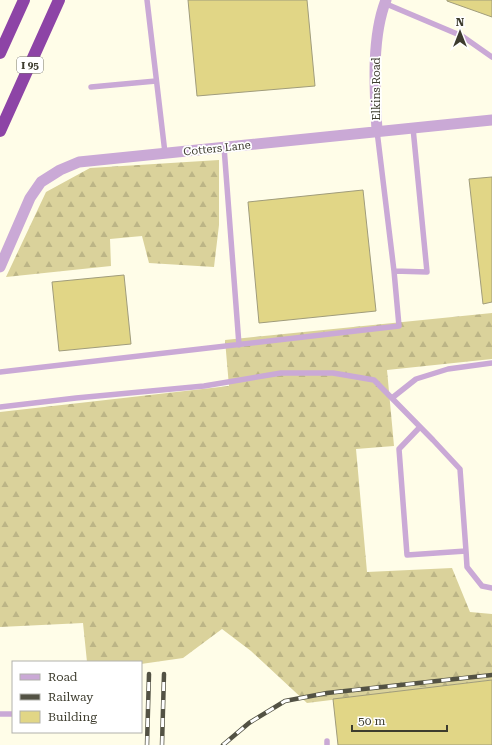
<svg xmlns="http://www.w3.org/2000/svg" width="492" height="745" viewBox="0 0 492 745" font-family="'Roboto Serif',serif">
<defs>
<pattern id="forest-firs" width="22" height="20" patternUnits="userSpaceOnUse"><rect width="22" height="20" fill="#dad29b"/><path d="M5 1l3.5 6h-7zM16 11l3.5 6h-7z" fill="#bcb586"/></pattern>
</defs>
<rect width="100%" height="100%" fill="#fffde8"/>
<path fill="url(#forest-firs)" d="M 219,160 L 219,225 L 214,267 L 149,263 L 142,236 L 110,239 L 111,266 L 6,277 L 46,192 L 90,168 Z
M 492,313 L 492,359 L 387,370 L 394,446 L 356,449 L 367,572 L 452,568 L 470,612 L 492,614 L 492,680 L 307,703 L 251,651 L 222,629 L 183,658 L 141,664 L 141,662 L 87,662 L 83,623 L 0,627 L 0,412 L 229,386 L 225,340 Z"/>
<path fill="#e1d686" stroke="#a09c7b" d="M 188,0 L 307,0 L 315,86 L 197,96 Z
M 447,0 L 492,0 L 492,17 L 447,1 Z
M 492,177 L 492,302 L 483,304 L 469,179 Z
M 363,190 L 376,311 L 259,323 L 248,202 Z
M 124,275 L 131,344 L 59,351 L 52,282 Z
M 492,680 L 492,745 L 338,745 L 333,699 Z"/>
<g fill="none" stroke-linecap="round" stroke-linejoin="round">
<path stroke="#caa9d6" stroke-width="5.5" d="M 147,0 L 165,153
M 384,3 L 462,36 L 492,57
M 91,87 L 156,81
M 377,131 L 394,271 L 427,272 L 413,128
M 224,147 L 239,345
M 0,372 L 399,326 L 394,271
M 392,398 L 416,379 L 448,369 L 492,363
M 0,407 L 76,398 L 204,386 L 281,373 L 333,373 L 374,380 L 433,440 L 460,469 L 466,551 L 407,555 L 399,449 L 420,427
M 466,551 L 467,567 L 482,586 L 492,588
M 0,714 L 13,714
M 327,741 L 327,745"/>
<path stroke="#caa9d6" stroke-width="11" d="M 377,131 C 375,91 371,38 386,0
M 0,267 L 30,198 L 41,182 L 60,170 L 79,162 L 492,120"/>
<path stroke="#8d44a6" stroke-width="12" d="M 0,53 L 24,0
M 0,131 L 59,0"/>
<defs>
<path id="rail" d="M 147,745 L 149,674
M 162,745 L 164,674
M 223,745 L 249,723 L 285,701 L 327,693 L 492,675"/>
</defs>
<use href="#rail" stroke="#535244" stroke-width="4.5"/>
<use href="#rail" stroke="#fff" stroke-width="3" stroke-dasharray="9" stroke-linecap="butt"/>
</g>
<g text-anchor="middle" stroke-width="3.5" stroke-linejoin="round" paint-order="stroke">
<rect fill="#fff" stroke="#77766d" stroke-width="1" x="17" y="57" width="26" height="16" rx="3"/>
<g font-size="10" font-weight="bold" fill="#3d3c2e">
<text x="30" y="69">I 95</text>
</g>
<g font-size="11" fill="#3d3c2e" stroke="#fff">
<text transform="translate(376 89) rotate(-90)" y="4">Elkins Road</text>
<text transform="translate(217 148) rotate(-6)" y="4">Cotters Lane</text>
</g>
</g>
<rect x="12" y="661" width="130" height="72" fill="#ffffff" stroke="#b1b1ab"/>
<rect x="20" y="674" width="20" height="6" fill="#caa9d6" stroke="#b1b1ab"/>
<text x="48" y="681" font-size="12" fill="#3d3c2e">Road</text>
<rect x="20" y="694" width="20" height="6" fill="#535244" stroke="#b1b1ab"/>
<text x="48" y="701" font-size="12" fill="#3d3c2e">Railway</text>
<rect x="20" y="711" width="20" height="12" fill="#e1d686" stroke="#b1b1ab"/>
<text x="48" y="721" font-size="12" fill="#3d3c2e">Building</text>
<g transform="translate(460 32)" stroke="#ffffff" stroke-width="3" paint-order="stroke">
<path d="M0-3L7 15L0 10L-7 15Z" fill="#3d3c2e"/>
<text y="-6" font-size="11" font-weight="bold" text-anchor="middle" fill="#3d3c2e">N</text>
</g>
<path d="M352 725v6h95v-6" fill="none" stroke="#3d3c2e" stroke-width="2"/>
<text x="358" y="725" font-size="12" fill="#3d3c2e" stroke="#ffffff" stroke-width="3" paint-order="stroke">50 m</text>
</svg>
